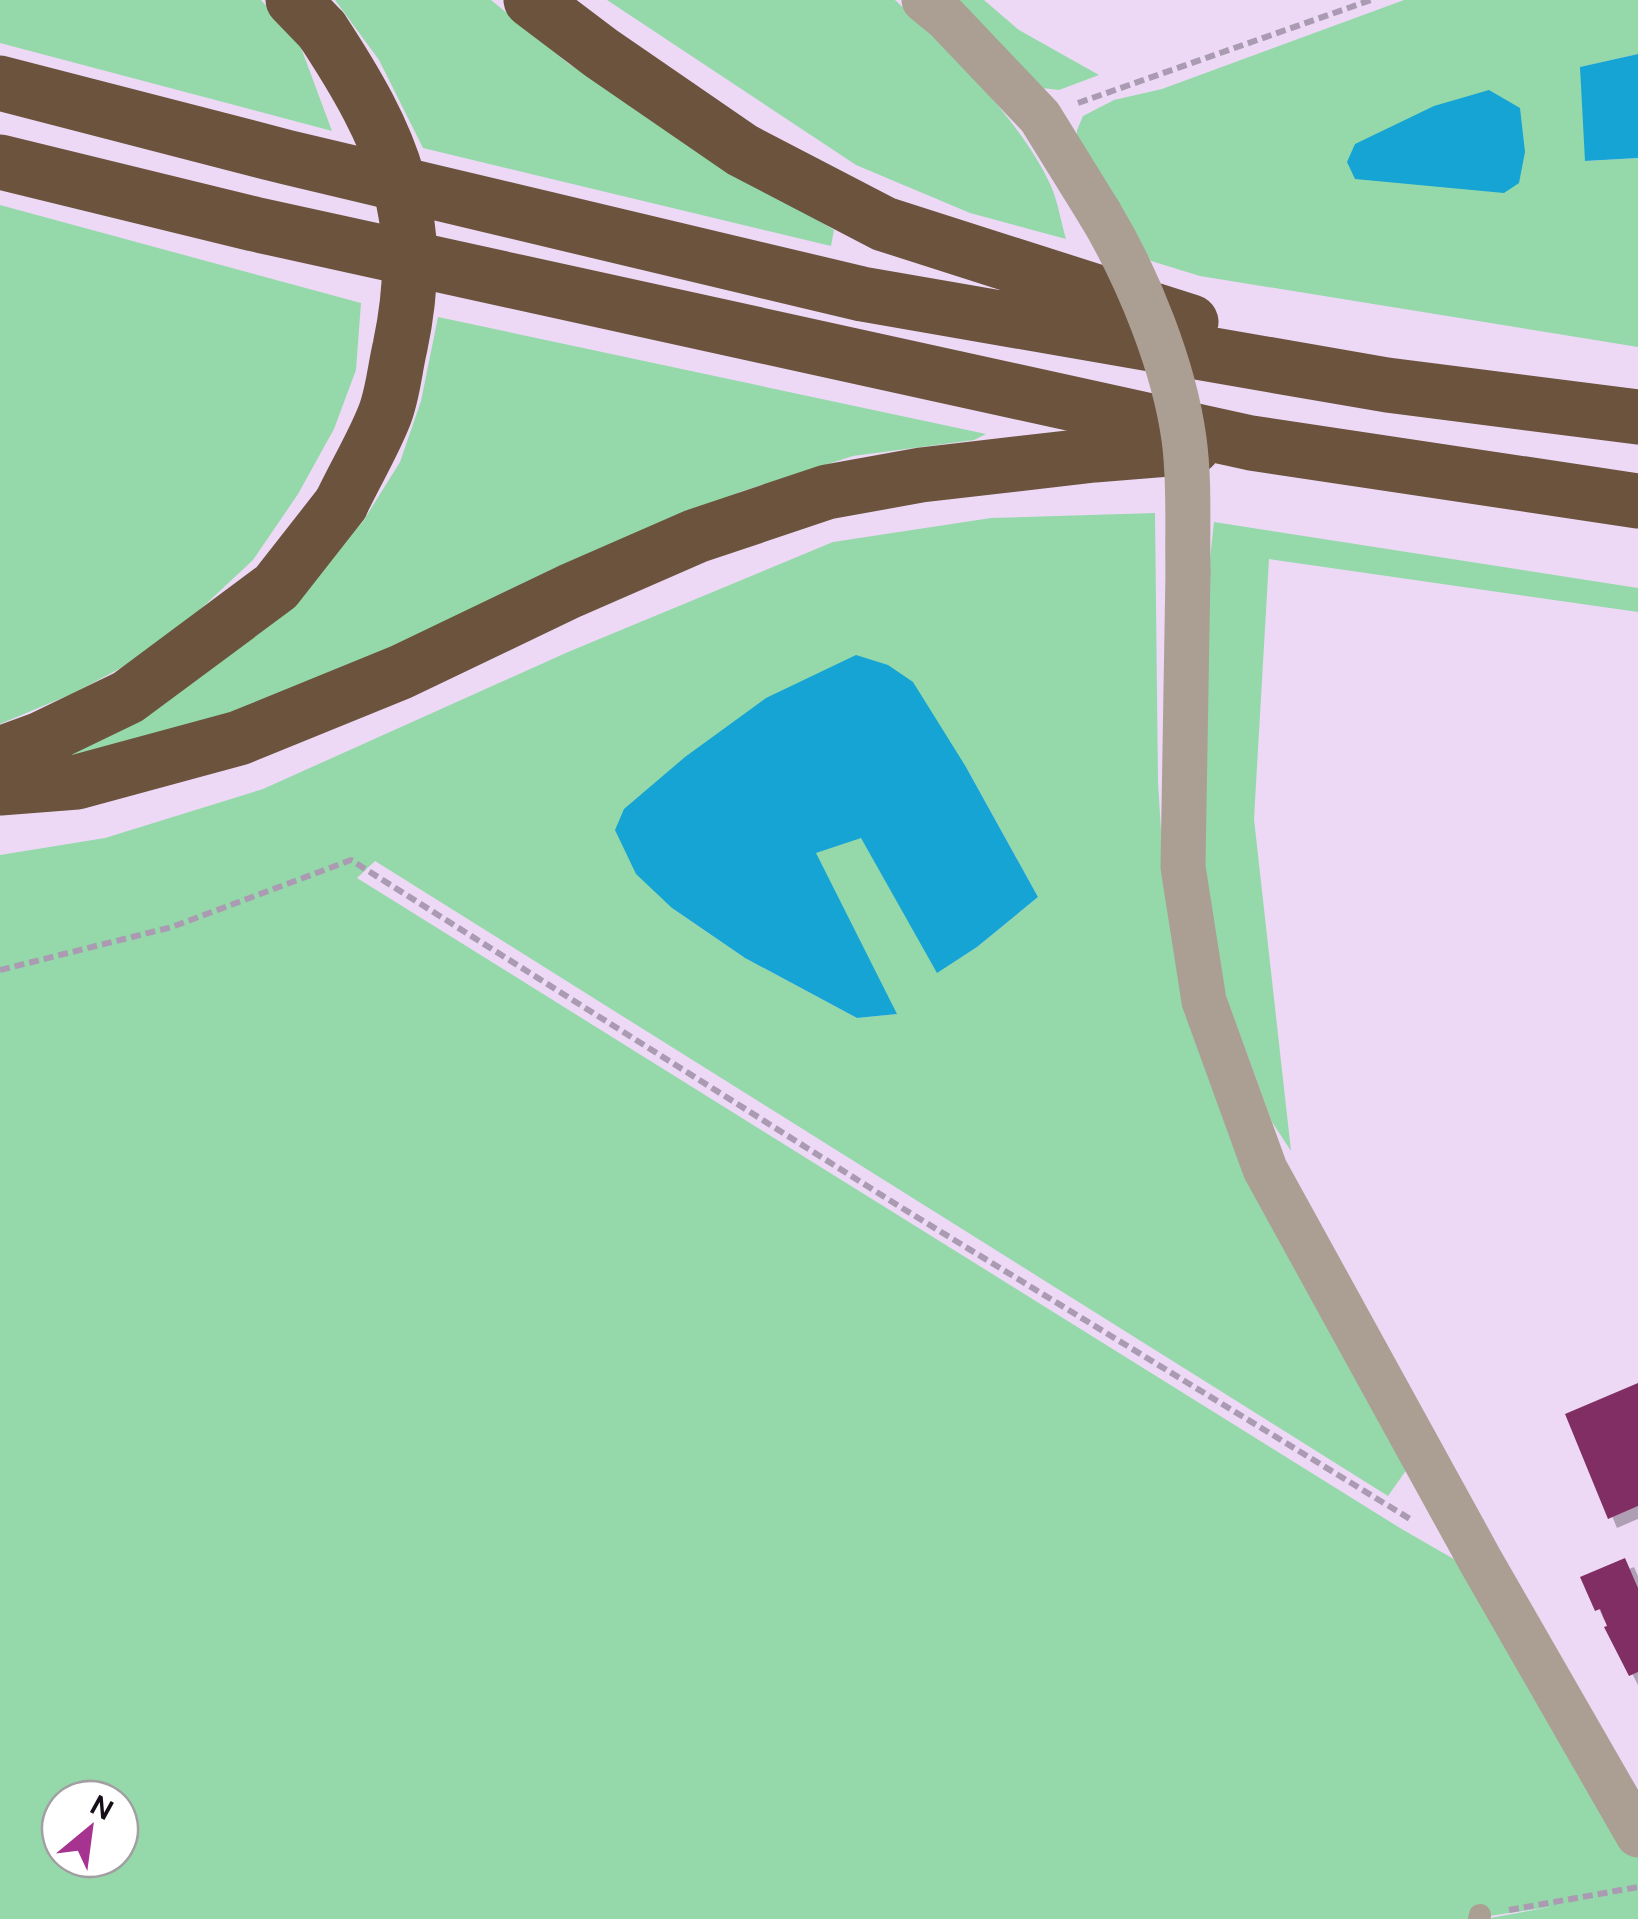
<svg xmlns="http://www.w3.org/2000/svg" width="1638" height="1919" viewBox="0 0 1638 1919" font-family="'DM Sans',sans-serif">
<defs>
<filter id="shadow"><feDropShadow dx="9" dy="9" stdDeviation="0" flood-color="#0004"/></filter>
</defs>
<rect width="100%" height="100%" fill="#edd9f6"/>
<path fill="#95d9ab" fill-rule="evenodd" d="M 0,0 L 261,0 L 300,45 L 332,131 L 0,43 Z
M 335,0 L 491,0 L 569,64 L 834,230 L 831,246 L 423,148 L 379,60 Z
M 607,0 L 895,0 C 947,48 1022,121 1051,186 C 1058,202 1061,222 1066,239 L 970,213 L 856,165 Z
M 945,0 L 984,0 L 1019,30 L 1099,75 L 1059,90 L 1041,88 Z
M 1404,0 L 1638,0 L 1638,54 L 1581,67 L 1586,161 L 1638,158 L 1638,347 L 1200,276 L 1151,261 L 1077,143 L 1077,130 L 1083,116 L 1114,100 L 1162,89 Z
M 0,205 L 361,303 L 356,370 L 334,429 L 298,494 L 253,560 L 160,647 L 74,693 L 0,724 Z
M 438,317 L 986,434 L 974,440 L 853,456 L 740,492 L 404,643 L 222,719 L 35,769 L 167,693 L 362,523 L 400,462 L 421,401 Z
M 1155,513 L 1158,782 L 1164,878 L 1412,1462 L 1388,1496 L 375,861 L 357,878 L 1400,1528 L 1471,1569 L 1638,1855 L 1638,1919 L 1485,1919 L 1550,1907 L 1469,1919 L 0,1919 L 0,855 L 105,838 L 263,789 L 568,652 L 833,542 L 991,518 ZM 966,767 L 1038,897 L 977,947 L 937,972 L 861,837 L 815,853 L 896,1014 L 857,1018 L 745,958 L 672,908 ZM 60,1799 L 120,1799 L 120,1859 L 60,1859 Z
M 1214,522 L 1638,588 L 1638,612 L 1269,559 L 1254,819 L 1291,1151 L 1272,1122 L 1209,951 L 1196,789 L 1199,658 Z"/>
<path fill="#15a4d3" d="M 1638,54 L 1638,158 L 1585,161 L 1580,67 Z
M 1489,90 L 1520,108 L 1525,152 L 1519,183 L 1504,193 L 1355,179 L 1347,162 L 1355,144 L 1434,106 Z
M 856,655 L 888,665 L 913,682 L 966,767 L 1038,897 L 977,947 L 937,973 L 861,838 L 816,853 L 897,1014 L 857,1018 L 745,958 L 672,908 L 636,874 L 615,830 L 624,809 L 685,757 L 766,698 Z"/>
<path fill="#802f64" filter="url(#shadow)" d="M 1638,1383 L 1638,1506 L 1608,1519 L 1565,1414 Z
M 1625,1558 L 1638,1588 L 1638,1672 L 1629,1676 L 1604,1627 L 1607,1626 L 1600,1609 L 1595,1611 L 1580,1577 Z"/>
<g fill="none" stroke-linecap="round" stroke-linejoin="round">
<path stroke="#ab9bb2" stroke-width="6" stroke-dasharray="10 5" stroke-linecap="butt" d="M 1078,103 L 1371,0
M 0,970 L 172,927 L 351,860 L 902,1208 L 1410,1519
M 1509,1910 L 1638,1887"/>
<path stroke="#ab9f94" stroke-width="22" d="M 1479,1919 L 1480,1915"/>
<path stroke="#ab9f94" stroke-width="45" d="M 924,0 L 946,18 L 1040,117 L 1100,214
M 1188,571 L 1183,867 L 1204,1001 L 1265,1169 L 1480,1560 L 1638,1835"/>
<path stroke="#6b533e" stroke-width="55" d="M 293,0 L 322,30
M 531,0 L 601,53 L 742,150 L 884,224 L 1191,322
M 0,83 L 286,157 L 862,294 L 1387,385 L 1638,417
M 0,162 L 254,224 L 1251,443 L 1638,501
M 0,754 L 41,739 L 128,697 L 276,587 L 341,504
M 0,788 L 77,782 L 239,738 L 401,672 L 570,591 L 696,536 L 827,492 L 921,475 L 1094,455 L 1193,447"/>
<path stroke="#ab9f94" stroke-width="45" d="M 1100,214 C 1138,277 1174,366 1184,439 C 1190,482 1187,528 1188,571"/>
<path stroke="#6b533e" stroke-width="55" d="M 322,30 C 393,138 428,215 400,347 C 395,368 393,393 385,414 C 373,445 355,474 341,504"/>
</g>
<g transform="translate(90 1829) rotate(29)"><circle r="48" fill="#ffffff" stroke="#a29fa3" stroke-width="2.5"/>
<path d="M0-8L18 38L0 25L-18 38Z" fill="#a5338f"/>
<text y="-15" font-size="28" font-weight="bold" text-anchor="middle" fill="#160f19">N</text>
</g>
</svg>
